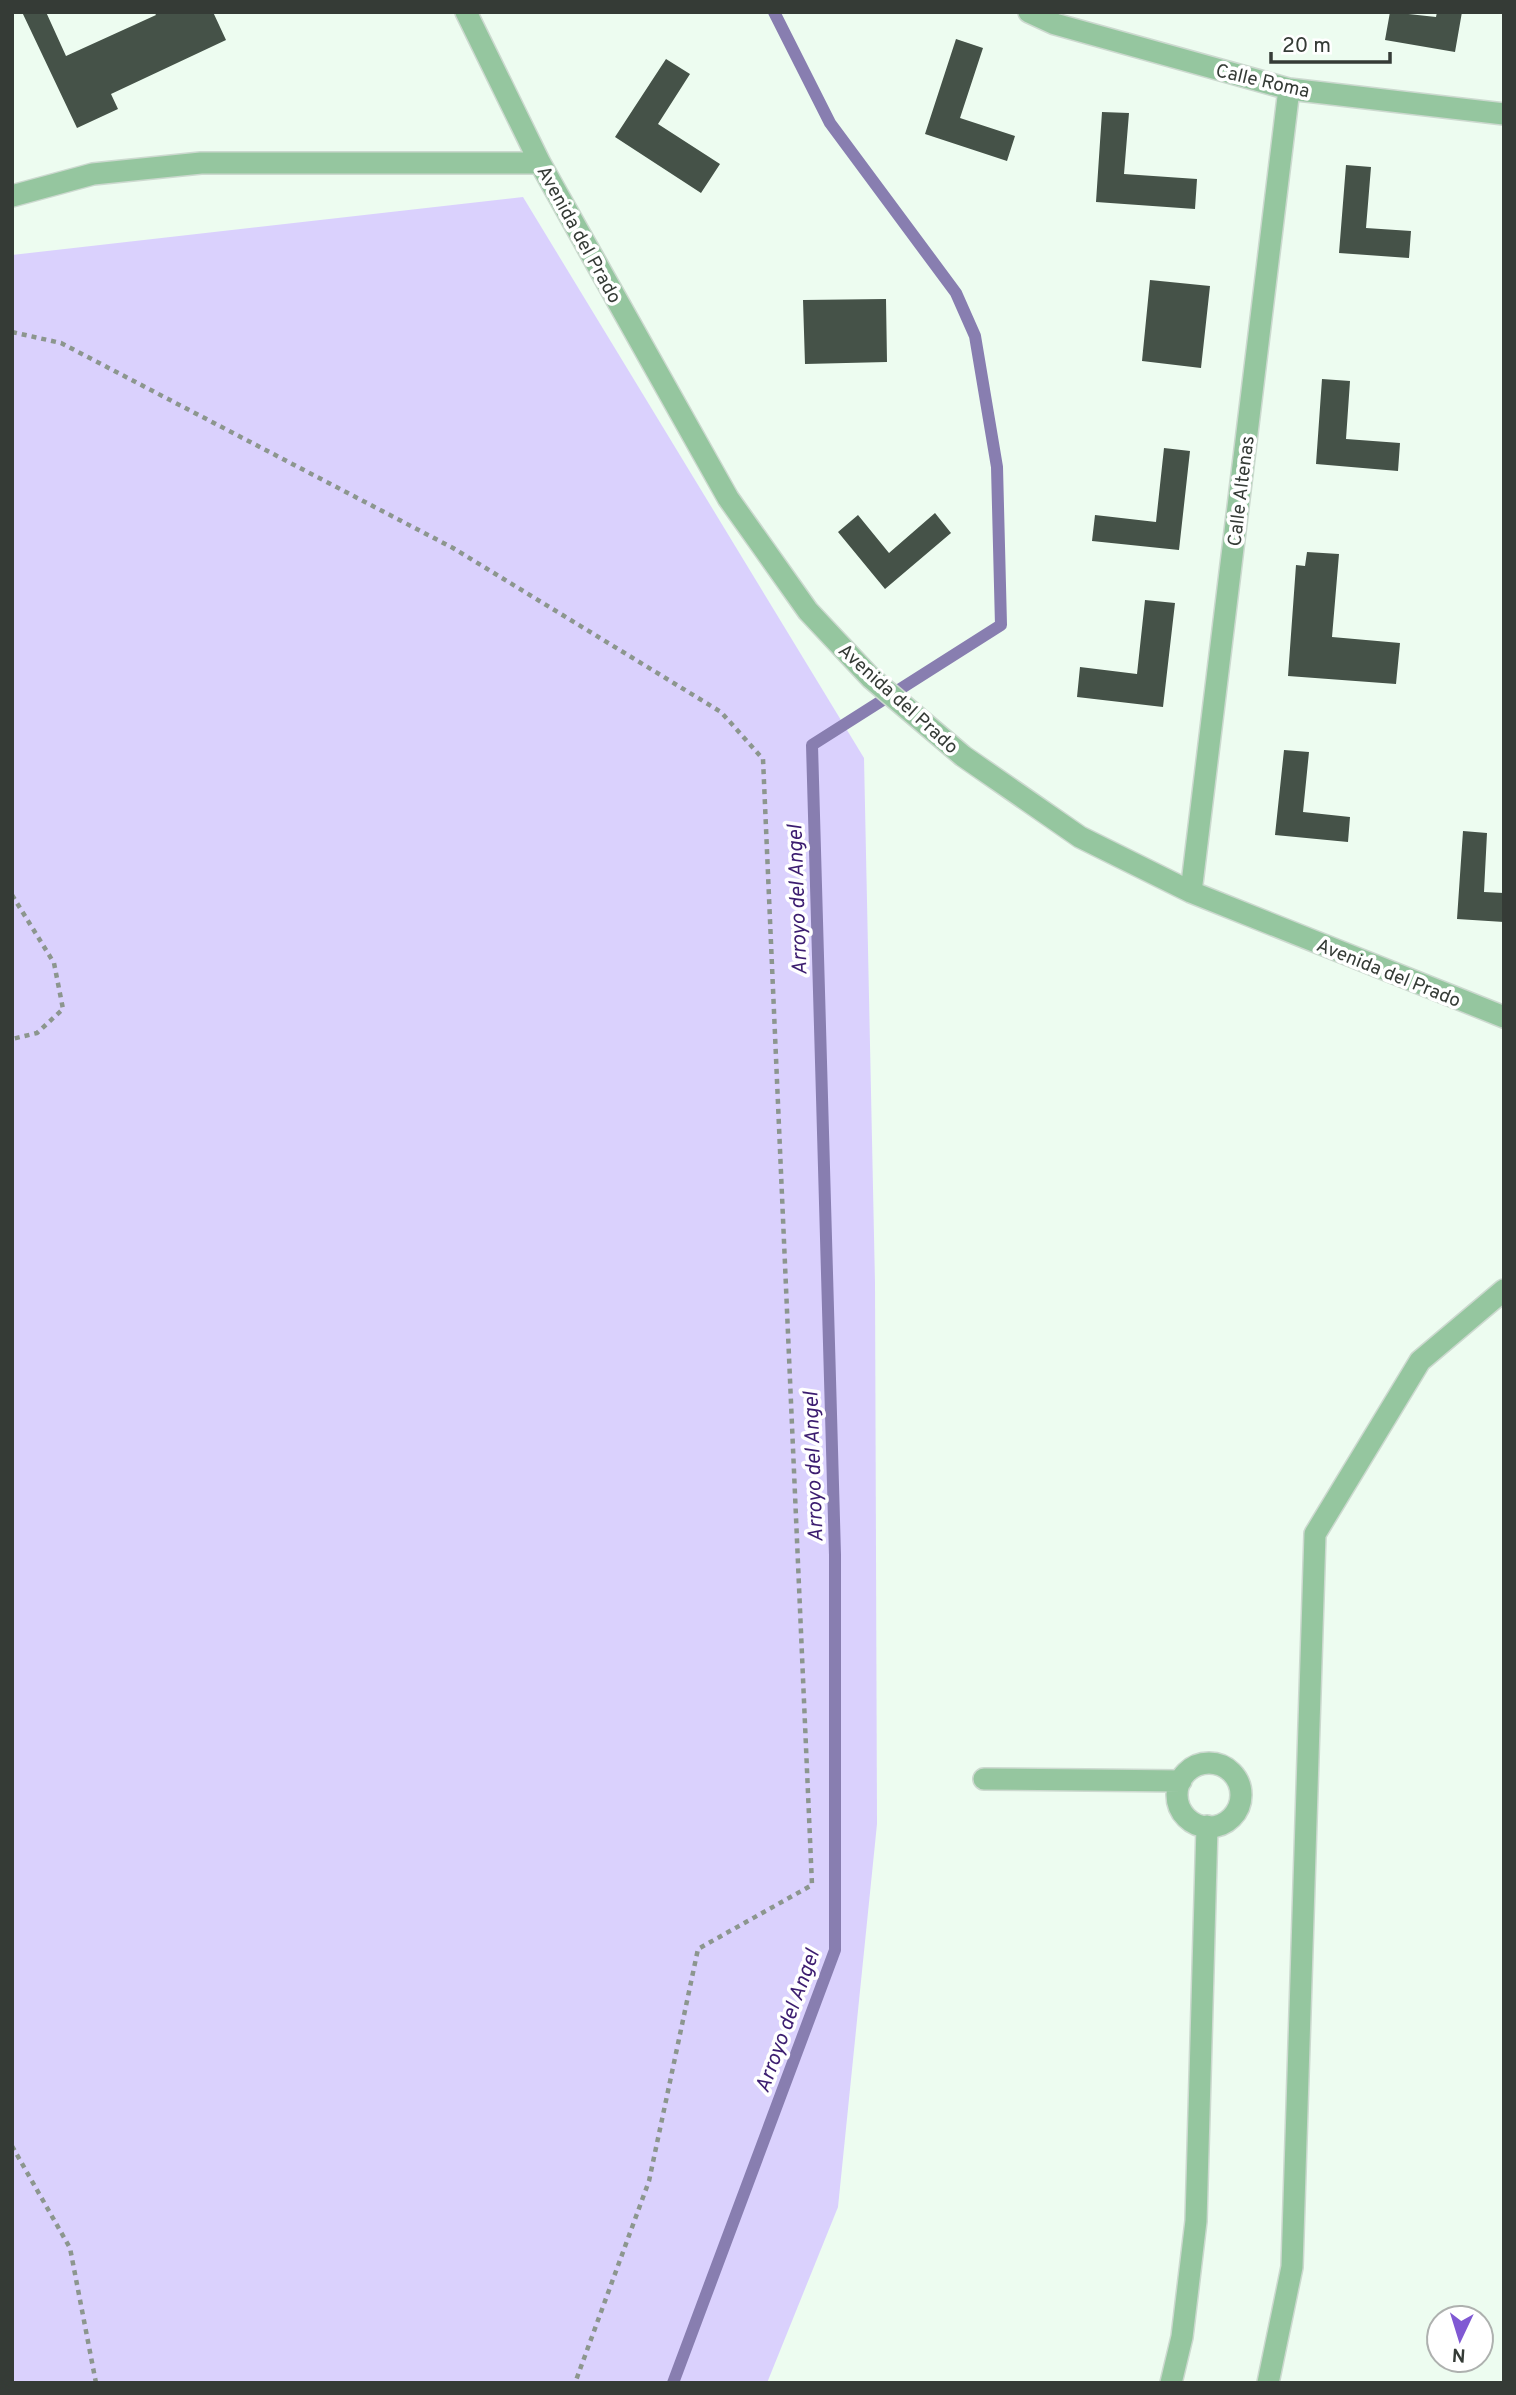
<svg xmlns="http://www.w3.org/2000/svg" width="1516" height="2395" viewBox="0 0 1516 2395" font-family="Overpass,sans-serif">
<rect width="100%" height="100%" fill="#edfcf0"/>
<path fill="#dad1fd" d="M 523,197 L 864,758 L 875,1283 L 877,1824 L 838,2207 L 767,2383 L 12,2383 L 12,255 Z"/>
<g fill="none" stroke-linecap="round" stroke-linejoin="round">
<path stroke="#887eb0" stroke-width="12" d="M 673,2383 L 835,1950 L 835,1555 L 812,745 L 1001,625 L 997,467 L 975,336 L 956,293 L 830,123 L 774,12"/>
</g>
<path fill="#455248" d="M 22,12 L 46,12 L 66,56 L 156,15 L 154,12 L 213,12 L 226,40 L 111,94 L 118,109 L 77,128 Z
M 1390,12 L 1436,17 L 1437,12 L 1462,12 L 1455,52 L 1385,40 Z
M 956,39 L 983,48 L 960,118 L 1015,136 L 1007,161 L 925,134 Z
M 666,59 L 690,74 L 658,124 L 720,164 L 701,193 L 615,137 Z
M 1102,112 L 1129,113 L 1124,174 L 1197,179 L 1195,209 L 1096,202 Z
M 1346,165 L 1371,167 L 1366,228 L 1411,231 L 1409,258 L 1339,253 Z
M 1150,280 L 1210,286 L 1201,368 L 1142,361 Z
M 886,299 L 887,362 L 805,364 L 803,300 Z
M 1322,379 L 1350,381 L 1346,439 L 1400,443 L 1398,471 L 1316,464 Z
M 1164,448 L 1190,451 L 1179,550 L 1092,541 L 1095,515 L 1156,522 Z
M 935,513 L 951,533 L 885,589 L 838,532 L 858,515 L 889,553 Z
M 1307,552 L 1339,554 L 1332,637 L 1400,643 L 1396,684 L 1288,676 L 1296,565 L 1305,566 Z
M 1145,600 L 1175,603 L 1163,707 L 1077,697 L 1080,667 L 1137,674 Z
M 1284,750 L 1309,752 L 1303,812 L 1350,817 L 1348,842 L 1275,835 Z
M 1463,831 L 1487,833 L 1484,892 L 1504,893 L 1504,922 L 1457,919 Z"/>
<g fill="none" stroke-linecap="round" stroke-linejoin="round">
<defs>
<path id="minor" d="M 466,12 L 540,163 L 728,498 L 808,611 L 871,678 L 963,756 L 1080,837 L 1191,892 L 1504,1017
M 1029,12 L 1055,24 L 1289,89 L 1504,114
M 12,196 L 93,174 L 201,163 L 540,163
M 1191,892 L 1289,89
M1177 1795a32 32 0 1 1 64 0a32 32 0 1 1-64 0Z
M 984,1779 L 1181,1781
M 1171,2383 L 1182,2337 L 1196,2221 L 1207,1826
M 1268,2383 L 1292,2267 L 1315,1534 L 1420,1361 L 1504,1290"/>
</defs>
<use href="#minor" stroke="#ccd9cf" stroke-width="24"/>
<path stroke="#8c968e" stroke-width="4.5" stroke-dasharray="5 5" stroke-linecap="butt" d="M 12,332 L 61,343 L 453,548 L 721,712 L 763,759 L 812,1885 L 698,1949 L 649,2181 L 575,2383
M 12,895 L 54,963 L 63,1009 L 37,1033 L 12,1039
M 12,2146 L 70,2248 L 96,2383"/>
<use href="#minor" stroke="#95c69f" stroke-width="21"/>
</g>
<g text-anchor="middle" stroke-width="7" stroke-linejoin="round" paint-order="stroke">
<g font-size="19" fill="#353b36" stroke="#fff">
<text transform="translate(1263 80) rotate(13)" y="7">Calle Roma</text>
<text transform="translate(580 234) rotate(61)" y="7">Avenida del Prado</text>
<text transform="translate(1240 491) rotate(-83)" y="7">Calle Altenas</text>
<text transform="translate(899 698) rotate(42)" y="7">Avenida del Prado</text>
<text transform="translate(1389 972) rotate(22)" y="7">Avenida del Prado</text>
</g>
<g font-size="21" font-style="italic" fill="#3c1d70" stroke="#fff">
<text transform="translate(797 900) rotate(-92)" y="7">Arroyo del Angel</text>
<text transform="translate(813 1467) rotate(-92)" y="7">Arroyo del Angel</text>
<text transform="translate(787 2021) rotate(-70)" y="7">Arroyo del Angel</text>
</g>
</g>
<rect width="1516" height="2395" fill="none" stroke="#353b36" stroke-width="28"/>
<g transform="translate(1460 2339) rotate(184)"><circle r="33" fill="#ffffff" stroke="#aeb1af" stroke-width="2"/>
<path d="M0-5L12 26L0 18L-12 26Z" fill="#8059d3"/>
<text y="-10" font-size="19" font-weight="bold" text-anchor="middle" fill="#353b36">N</text>
</g>
<path d="M1271 52v10h119v-10" fill="none" stroke="#353b36" stroke-width="3.5"/>
<text x="1282" y="52" font-size="21" fill="#353b36" stroke="#ffffff" stroke-width="5" paint-order="stroke">20 m</text>
</svg>
